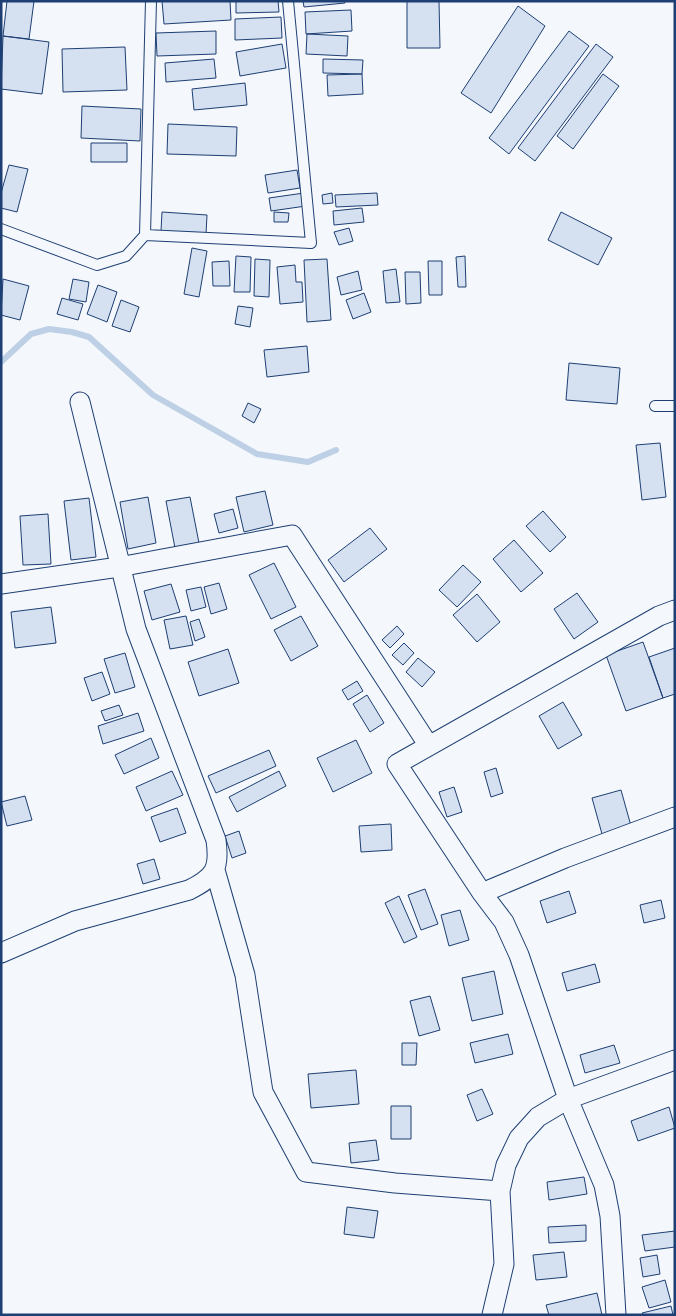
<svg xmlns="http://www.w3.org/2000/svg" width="676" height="1316" viewBox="0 0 676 1316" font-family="'IBM Plex Sans',sans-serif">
<rect width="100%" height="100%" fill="#f4f7fb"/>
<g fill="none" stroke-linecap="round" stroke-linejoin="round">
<path stroke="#bed0e5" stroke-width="6" d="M 1,362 L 31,334 L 49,329 L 72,332 L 89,337 L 153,395 L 257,454 L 308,462 L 336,450"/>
</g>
<path fill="#d5e0f0" stroke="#1d3f73" d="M 7,1 L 34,1 L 29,39 L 3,36 Z
M 162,1 L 230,1 L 231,20 L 164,24 Z
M 236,1 L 278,1 L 279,12 L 236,13 Z
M 303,1 L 345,1 L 345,3 L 304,7 Z
M 407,1 L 439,1 L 440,48 L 407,48 Z
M 518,6 L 545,26 L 491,113 L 461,93 Z
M 351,10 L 352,31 L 306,34 L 305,12 Z
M 281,17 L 282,38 L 235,40 L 235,19 Z
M 216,31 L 216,54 L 157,56 L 156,33 Z
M 569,31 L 589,46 L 509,154 L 489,138 Z
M 307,34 L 348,36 L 347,56 L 306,54 Z
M 3,36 L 49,42 L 42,94 L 1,89 Z
M 282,44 L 286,68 L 240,76 L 236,52 Z
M 596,44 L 613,57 L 535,161 L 518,148 Z
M 125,47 L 127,90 L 63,92 L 62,49 Z
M 214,59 L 216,78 L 166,82 L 165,63 Z
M 323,59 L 363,60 L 362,74 L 323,73 Z
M 362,74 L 363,94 L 328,96 L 327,75 Z
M 603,74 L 619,86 L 573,149 L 557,136 Z
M 245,83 L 247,105 L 194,110 L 192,89 Z
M 82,106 L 141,109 L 140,141 L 81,138 Z
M 168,124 L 237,127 L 236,156 L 167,154 Z
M 91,143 L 127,143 L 127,162 L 91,162 Z
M 9,165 L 28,169 L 17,212 L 1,208 L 1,193 Z
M 297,170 L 300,188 L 268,193 L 265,175 Z
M 304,193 L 306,206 L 271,211 L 269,198 Z
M 332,193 L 333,203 L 323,204 L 322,195 Z
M 377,193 L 378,205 L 336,207 L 335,195 Z
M 362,208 L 364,222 L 334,225 L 333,211 Z
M 162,212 L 207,215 L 206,234 L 161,231 Z
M 274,212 L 289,213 L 288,222 L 274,222 Z
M 561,212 L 612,238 L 598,265 L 548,240 Z
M 349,228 L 353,241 L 339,245 L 334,232 Z
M 192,248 L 207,251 L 199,297 L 184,294 Z
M 236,256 L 251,257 L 250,292 L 234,292 Z
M 465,256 L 466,287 L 458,287 L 456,257 Z
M 255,259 L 270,260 L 269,297 L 254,296 Z
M 327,259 L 331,320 L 307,322 L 304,260 Z
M 229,261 L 230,286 L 213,286 L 212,262 Z
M 428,261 L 442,261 L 442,295 L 429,295 Z
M 295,265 L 296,282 L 302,282 L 303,302 L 280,304 L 277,267 Z
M 396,269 L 400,302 L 386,303 L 383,271 Z
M 358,271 L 362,290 L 341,295 L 337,277 Z
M 405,272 L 420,272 L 421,303 L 406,304 Z
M 3,279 L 29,286 L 20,320 L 1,315 Z
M 73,279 L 89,282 L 86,302 L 69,299 Z
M 98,285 L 117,292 L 107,322 L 87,314 Z
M 364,293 L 371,312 L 353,319 L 346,300 Z
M 62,298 L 83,304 L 78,320 L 57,314 Z
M 121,300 L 139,307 L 130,332 L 112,326 Z
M 238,306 L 253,308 L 250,327 L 235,324 Z
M 307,346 L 309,372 L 267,377 L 264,350 Z
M 569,363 L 620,368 L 617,404 L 566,400 Z
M 248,403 L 261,409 L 254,423 L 242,416 Z
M 660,443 L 666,497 L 642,500 L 636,445 Z
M 265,491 L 273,525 L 244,532 L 236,497 Z
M 148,497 L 156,543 L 128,549 L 120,502 Z
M 190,497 L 199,543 L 175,548 L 166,501 Z
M 89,498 L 96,557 L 71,560 L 64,501 Z
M 233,509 L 238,528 L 219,533 L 214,514 Z
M 543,511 L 566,537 L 550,552 L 526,526 Z
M 48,514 L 51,564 L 23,565 L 20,516 Z
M 370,528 L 387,549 L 344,582 L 328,560 Z
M 514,540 L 543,573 L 521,592 L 493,559 Z
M 274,563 L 296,607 L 271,619 L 249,575 Z
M 463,565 L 481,582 L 457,607 L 439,590 Z
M 219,583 L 227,609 L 211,614 L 204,587 Z
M 171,584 L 180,612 L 152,620 L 144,591 Z
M 201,587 L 206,607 L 191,611 L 186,590 Z
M 577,593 L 598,622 L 574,639 L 554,609 Z
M 477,594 L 500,622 L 477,642 L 453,615 Z
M 51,607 L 56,643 L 15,648 L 11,612 Z
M 186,616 L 193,645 L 170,649 L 164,620 Z
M 301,616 L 318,646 L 291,661 L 274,630 Z
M 199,619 L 205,637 L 195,641 L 190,622 Z
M 397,626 L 404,634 L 390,648 L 382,640 Z
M 643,642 L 663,698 L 626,711 L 606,655 Z
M 404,643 L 414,653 L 403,665 L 392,655 Z
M 675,648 L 675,694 L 663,698 L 649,657 Z
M 228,649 L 239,683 L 199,696 L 188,662 Z
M 125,653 L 135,687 L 115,693 L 104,659 Z
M 418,658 L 435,672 L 422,687 L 406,672 Z
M 102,672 L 110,694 L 92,701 L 84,678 Z
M 357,681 L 363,691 L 348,700 L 342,690 Z
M 367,695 L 384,723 L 370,732 L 353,704 Z
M 563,702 L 582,735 L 558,749 L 539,716 Z
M 119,705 L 123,715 L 105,721 L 101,711 Z
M 138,713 L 144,731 L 103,744 L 98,726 Z
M 151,738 L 159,758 L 124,774 L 115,755 Z
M 356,740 L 372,773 L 333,792 L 317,758 Z
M 269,750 L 276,766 L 216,793 L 208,776 Z
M 496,768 L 503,793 L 491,797 L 484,772 Z
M 172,771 L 183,795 L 146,811 L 136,787 Z
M 279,771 L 286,786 L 237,812 L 229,797 Z
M 454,787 L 462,812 L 447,817 L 439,792 Z
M 621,790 L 631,826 L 602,834 L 592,798 Z
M 25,796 L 32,820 L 7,826 L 1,802 Z
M 177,808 L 186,833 L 160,842 L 151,817 Z
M 391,824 L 392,850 L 361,852 L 359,826 Z
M 239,831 L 246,853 L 232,858 L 225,836 Z
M 154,859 L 160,879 L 143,884 L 137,864 Z
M 425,889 L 438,924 L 421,930 L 408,895 Z
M 569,891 L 576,913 L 547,923 L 540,901 Z
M 399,896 L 417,937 L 404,943 L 385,903 Z
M 661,900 L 665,918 L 644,923 L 640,905 Z
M 460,910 L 469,940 L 449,946 L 441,915 Z
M 595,964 L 600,982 L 567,991 L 562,973 Z
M 494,971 L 503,1014 L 472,1021 L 462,978 Z
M 430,996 L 440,1030 L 419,1036 L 410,1001 Z
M 508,1034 L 513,1054 L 475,1063 L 470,1043 Z
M 402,1043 L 417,1043 L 416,1065 L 402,1065 Z
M 614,1045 L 620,1063 L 585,1073 L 580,1055 Z
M 356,1070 L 359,1104 L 311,1108 L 308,1074 Z
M 482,1089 L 493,1114 L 477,1121 L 467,1095 Z
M 391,1106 L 411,1106 L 411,1139 L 391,1139 Z
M 669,1107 L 675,1128 L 638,1141 L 631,1121 Z
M 376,1140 L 379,1160 L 351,1163 L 349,1143 Z
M 584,1177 L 587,1194 L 549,1200 L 547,1182 Z
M 347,1207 L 378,1211 L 374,1238 L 344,1234 Z
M 586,1225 L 586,1241 L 549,1243 L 548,1227 Z
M 675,1231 L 675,1247 L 645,1251 L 642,1235 Z
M 564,1252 L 567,1277 L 536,1280 L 533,1255 Z
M 657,1255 L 660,1274 L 643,1277 L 640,1258 Z
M 665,1280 L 671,1302 L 649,1308 L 642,1287 Z
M 597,1293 L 602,1315 L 549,1315 L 546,1305 Z
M 671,1306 L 673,1315 L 643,1315 L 642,1313 Z"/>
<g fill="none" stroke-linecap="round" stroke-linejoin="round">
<defs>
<path id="service" d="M 1,229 L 97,265 L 126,256 L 145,235 L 151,1
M 145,235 L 311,243 L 288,1
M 655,406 L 675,406"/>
<path id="minor" d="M 1,584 L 119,567 L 292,535 L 429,746
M 215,870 L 245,975 L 263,1092 L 306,1172 L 395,1183 L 500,1191
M 482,893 L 565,858 L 675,817
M 1,953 L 75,921 L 189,890 C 215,877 220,869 216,840 L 136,629 L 80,402
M 492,1315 L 504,1264 L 500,1191 L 506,1165 L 519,1138 L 538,1117 L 568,1099 L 675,1060
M 616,1315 L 610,1216 L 604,1185 L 568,1099 L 519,955 L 504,922 L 482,893 L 397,764 L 659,616 L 675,610"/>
</defs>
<use href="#service" stroke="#1d3f73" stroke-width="12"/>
<use href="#minor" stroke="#1d3f73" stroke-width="21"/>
<use href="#service" stroke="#f4f7fb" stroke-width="10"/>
<use href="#minor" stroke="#f4f7fb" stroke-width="19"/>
</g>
<rect width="676" height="1316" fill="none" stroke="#1d3f73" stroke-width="5"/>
</svg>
